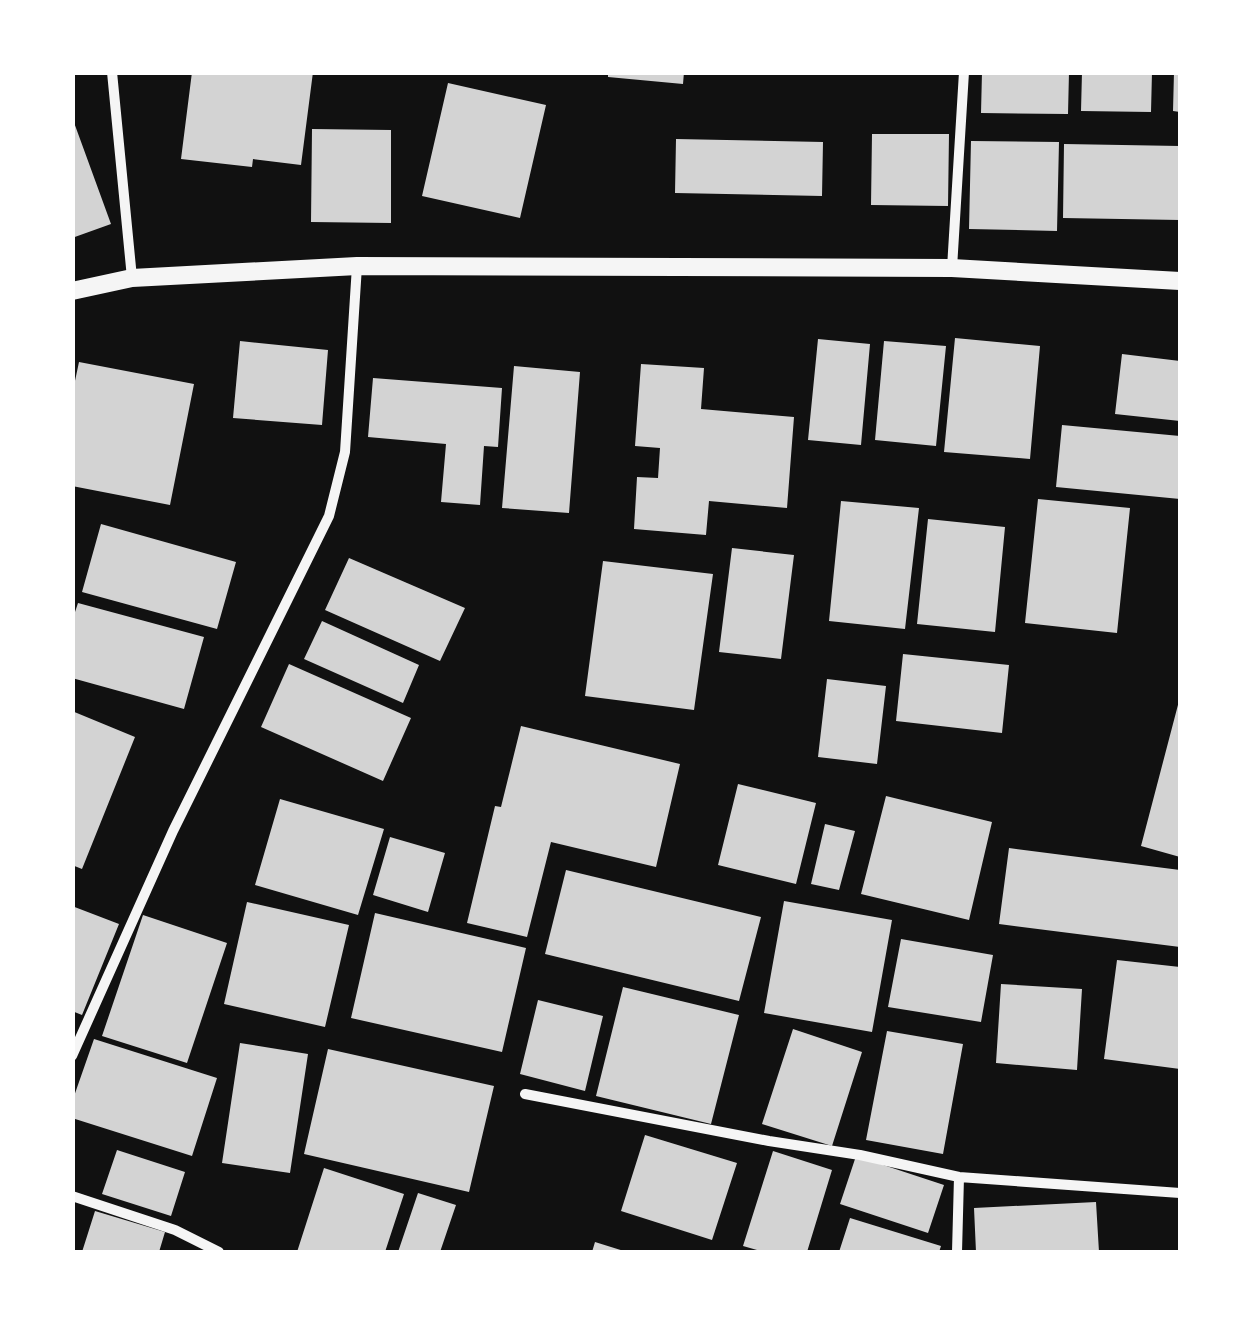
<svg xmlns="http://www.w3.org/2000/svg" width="1253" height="1325" viewBox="0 0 1253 1325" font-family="'Roboto Condensed',sans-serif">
<rect width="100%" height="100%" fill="#111"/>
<path fill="#d3d3d3" d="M 192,72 L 313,72 L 301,165 L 253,159 L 252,167 L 181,159 Z
M 608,72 L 684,72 L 683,84 L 608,77 Z
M 982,72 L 1069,72 L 1068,114 L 981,113 Z
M 1082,72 L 1152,72 L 1151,112 L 1081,111 Z
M 1174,72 L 1180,72 L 1180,112 L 1173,111 Z
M 448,83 L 546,105 L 520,218 L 422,196 Z
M 72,117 L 111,224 L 72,238 Z
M 312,129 L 391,130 L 391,223 L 311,222 Z
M 872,134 L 949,134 L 948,206 L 871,205 Z
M 676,139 L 823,142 L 822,196 L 675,193 Z
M 971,141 L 1059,142 L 1057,231 L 969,229 Z
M 1064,144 L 1180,146 L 1180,220 L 1063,218 Z
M 955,338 L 1040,346 L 1030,459 L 944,452 Z
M 818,339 L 870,344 L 861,445 L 808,440 Z
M 240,341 L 328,350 L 322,425 L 233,418 Z
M 884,341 L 946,346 L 936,446 L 875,440 Z
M 1122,354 L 1180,361 L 1180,421 L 1115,414 Z
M 79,362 L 194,384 L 170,505 L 72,486 L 72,395 Z
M 641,364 L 704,368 L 701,409 L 794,417 L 787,508 L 709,501 L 706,535 L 634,529 L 637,477 L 658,478 L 660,448 L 635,446 Z
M 514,366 L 580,372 L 569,513 L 502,508 Z
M 373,378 L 502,388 L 498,447 L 484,446 L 480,505 L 441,502 L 446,444 L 368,437 Z
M 1062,425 L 1180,436 L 1180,499 L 1056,487 Z
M 1038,499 L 1130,508 L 1117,633 L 1025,623 Z
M 841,501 L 919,508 L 905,629 L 829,621 Z
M 928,519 L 1005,527 L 995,632 L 917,624 Z
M 101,524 L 236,562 L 217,629 L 82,592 Z
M 732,548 L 794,555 L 781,659 L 719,652 Z
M 349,558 L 465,608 L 440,661 L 325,610 Z
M 603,561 L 713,574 L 694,710 L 585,696 Z
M 78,603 L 204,637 L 184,709 L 72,678 L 72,621 Z
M 322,621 L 419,665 L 403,703 L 304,659 Z
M 903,654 L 1009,665 L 1002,733 L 896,721 Z
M 289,664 L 411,718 L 383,781 L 261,727 Z
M 827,679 L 886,686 L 877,764 L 818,757 Z
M 1179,701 L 1180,701 L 1180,857 L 1141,846 Z
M 72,711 L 135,737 L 82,869 L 72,865 Z
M 521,726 L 680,764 L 656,867 L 551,842 L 527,937 L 467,923 L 495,806 L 501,807 Z
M 738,784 L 816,803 L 796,884 L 718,865 Z
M 886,796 L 992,822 L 969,920 L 861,894 Z
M 280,799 L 384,829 L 358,915 L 255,885 Z
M 825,824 L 855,831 L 839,890 L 811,884 Z
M 390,837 L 445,853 L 428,912 L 373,895 Z
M 1009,848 L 1180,870 L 1180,947 L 999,924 Z
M 566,870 L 761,917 L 739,1001 L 545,954 Z
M 784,901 L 892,920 L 872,1032 L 764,1013 Z
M 247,902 L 349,925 L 325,1027 L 224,1004 Z
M 72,906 L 119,924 L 82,1015 L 72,1011 Z
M 375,913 L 526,948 L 502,1052 L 351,1018 Z
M 143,915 L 227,943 L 187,1063 L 102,1036 Z
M 901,939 L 993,955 L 981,1022 L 888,1007 Z
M 1117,960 L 1180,967 L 1180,1069 L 1104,1059 Z
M 1001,984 L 1082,989 L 1077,1070 L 996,1063 Z
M 623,987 L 739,1015 L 711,1124 L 596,1096 Z
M 538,1000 L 603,1016 L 585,1091 L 520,1074 Z
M 793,1029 L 862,1052 L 832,1146 L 762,1124 Z
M 887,1031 L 963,1044 L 943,1154 L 866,1140 Z
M 94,1039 L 217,1078 L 192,1156 L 72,1118 L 72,1102 Z
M 240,1043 L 308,1054 L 290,1173 L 222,1163 Z
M 328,1049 L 494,1086 L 469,1192 L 304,1154 Z
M 645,1135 L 737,1163 L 712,1240 L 621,1211 Z
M 117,1150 L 185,1172 L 171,1216 L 102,1194 Z
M 773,1151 L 832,1170 L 807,1252 L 764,1252 L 743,1246 Z
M 856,1156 L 944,1185 L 928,1233 L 840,1204 Z
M 324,1168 L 404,1194 L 385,1252 L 297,1252 Z
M 418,1193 L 456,1205 L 440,1252 L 398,1252 Z
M 1096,1202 L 1099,1252 L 976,1252 L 974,1208 Z
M 95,1211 L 165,1232 L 159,1252 L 82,1252 Z
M 850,1218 L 941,1246 L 939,1252 L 839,1252 Z
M 595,1242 L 627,1252 L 592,1252 Z"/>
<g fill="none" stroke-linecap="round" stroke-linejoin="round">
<path stroke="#f5f5f5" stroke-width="10" d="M 112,72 L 132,278
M 952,268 L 964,72
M 72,1056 L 173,831 L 329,516 L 345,452 L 357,266
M 525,1094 L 769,1141 L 860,1155 L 959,1177 L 1180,1193
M 72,1196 L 175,1230 L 219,1252
M 957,1252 L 959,1177"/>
<path stroke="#f5f5f5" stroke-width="18" d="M 72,291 L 132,278 L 357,266 L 952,268 L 1180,281"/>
</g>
<rect width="1253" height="1325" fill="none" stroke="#ffffff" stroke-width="150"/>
</svg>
